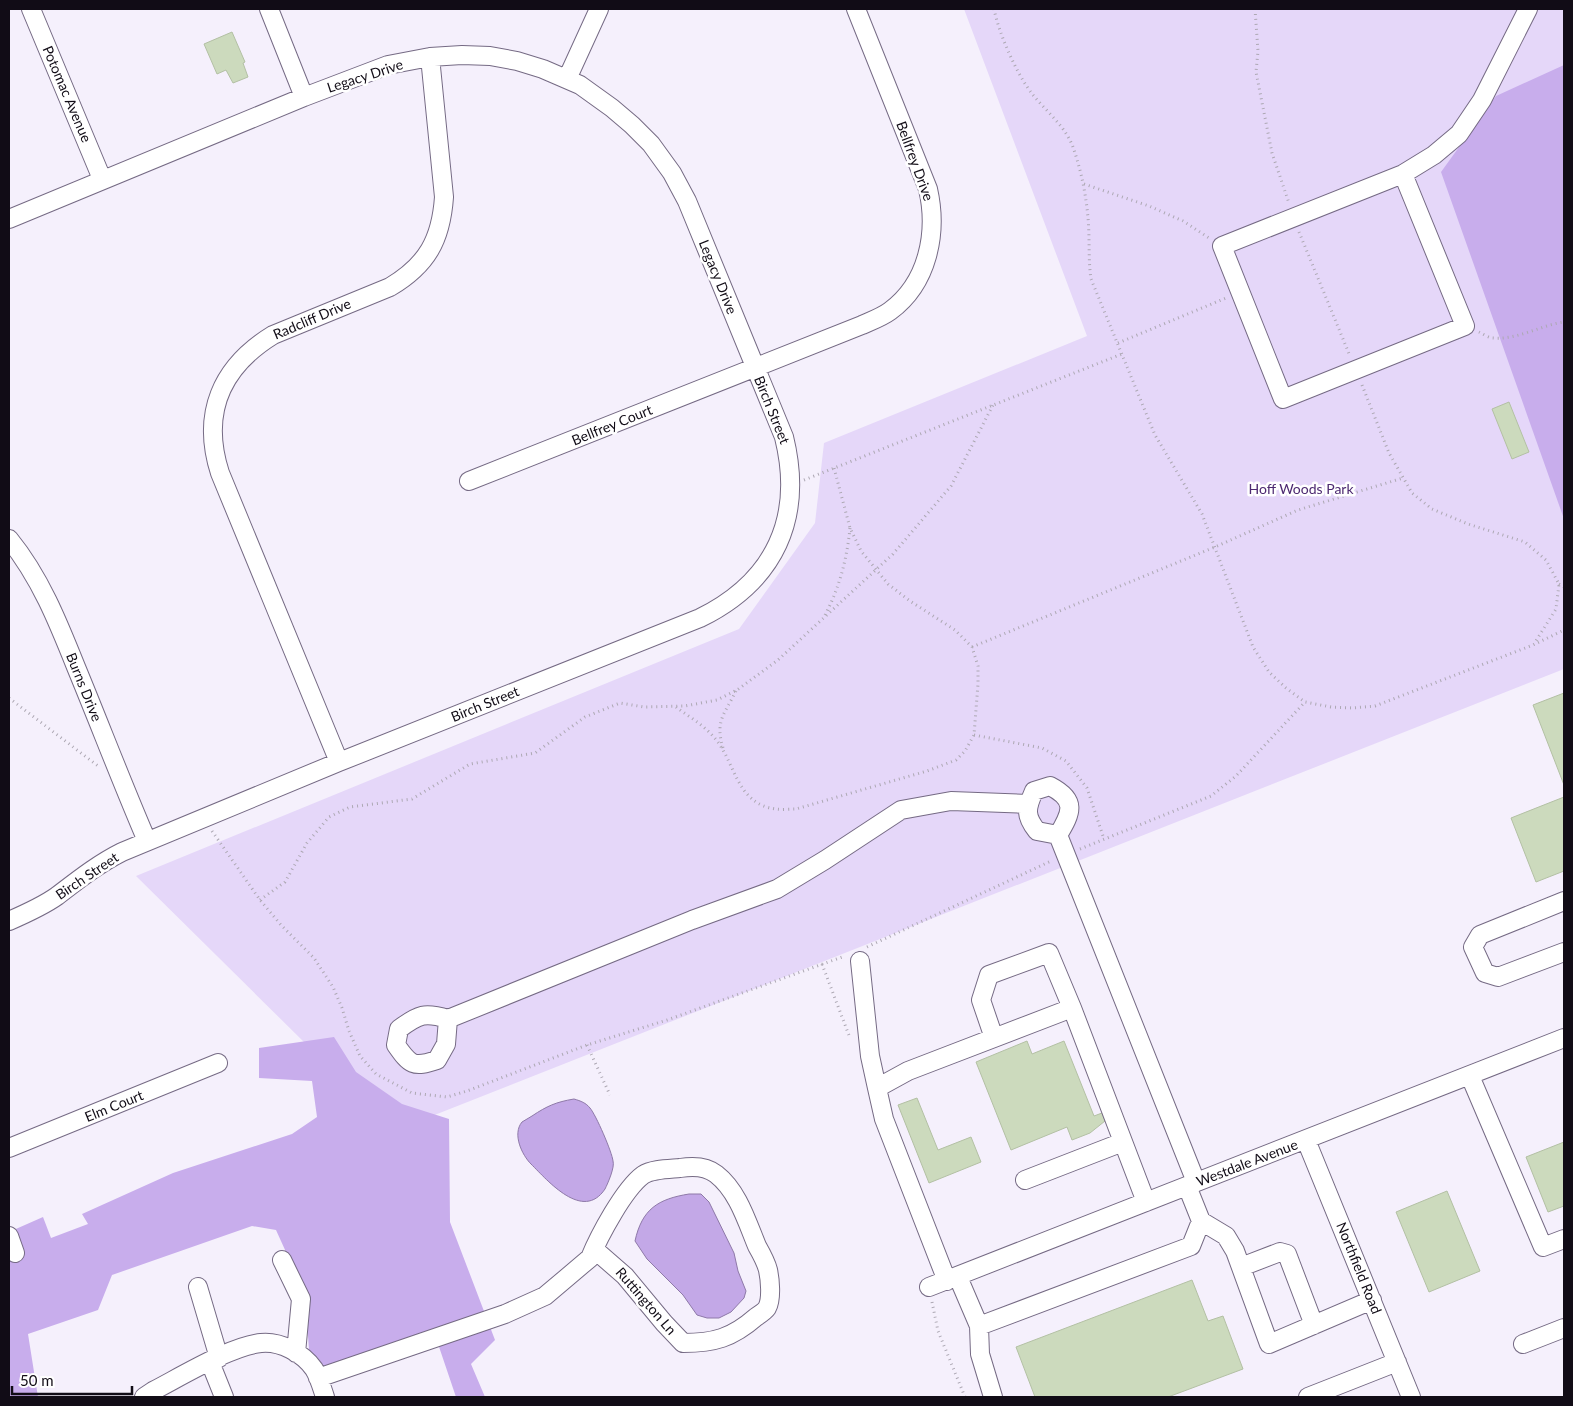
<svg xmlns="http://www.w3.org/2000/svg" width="1573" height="1406" viewBox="0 0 1573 1406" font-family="Lato,sans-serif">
<rect width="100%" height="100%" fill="#f5f0fc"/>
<path fill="#e5d7f9" d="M 964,9 L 1564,9 L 1564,669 L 394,1131 L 136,876 L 739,629 L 815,523 L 824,443 L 1087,336 Z"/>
<path fill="#c8adec" d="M 1564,65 L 1564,519 L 1441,172 L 1496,96 Z
M 334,1037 L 356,1072 L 402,1104 L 449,1119 L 450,1222 L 495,1340 L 471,1364 L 485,1397 L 456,1397 L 434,1332 L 326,1368 L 309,1350 L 305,1294 L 276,1230 L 252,1226 L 112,1275 L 98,1310 L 28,1334 L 38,1397 L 9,1397 L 9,1232 L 43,1217 L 51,1238 L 88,1224 L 82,1214 L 173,1173 L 292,1134 L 317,1117 L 312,1081 L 259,1078 L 259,1048 Z"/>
<path fill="#c3a8e7" stroke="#8e79a8" d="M 574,1099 C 581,1101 586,1103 590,1108 C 596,1115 612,1152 613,1161 C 615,1167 608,1183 605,1189 C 583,1222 548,1181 531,1164 C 522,1155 512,1134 522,1122 C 525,1120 529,1118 532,1116 C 547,1106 556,1102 574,1099 Z
M 689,1194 L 701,1194 L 709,1202 L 734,1253 L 738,1271 L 746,1291 L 744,1298 L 731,1312 L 719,1318 L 707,1318 L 697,1315 L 683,1295 L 647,1259 L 635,1241 C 642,1209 658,1199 689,1194 Z"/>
<path fill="#ccdabd" stroke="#b3c0a4" d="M 232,32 L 245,62 L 243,63 L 248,77 L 233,83 L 226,70 L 217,74 L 204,44 Z
M 1509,402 L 1529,452 L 1512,459 L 1492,409 Z
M 1564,693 L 1564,785 L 1533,705 Z
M 1564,797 L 1564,871 L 1536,882 L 1511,818 Z
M 1027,1041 L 1032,1054 L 1064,1041 L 1094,1116 L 1102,1113 L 1105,1121 L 1090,1133 L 1072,1140 L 1067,1127 L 1011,1150 L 976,1062 Z
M 917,1098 L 938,1150 L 971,1137 L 981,1162 L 929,1183 L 898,1105 Z
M 1564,1142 L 1564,1206 L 1548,1212 L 1526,1157 Z
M 1447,1191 L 1480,1271 L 1429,1292 L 1396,1212 Z
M 1192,1280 L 1208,1321 L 1223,1316 L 1243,1369 L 1168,1397 L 1035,1397 L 1016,1347 Z"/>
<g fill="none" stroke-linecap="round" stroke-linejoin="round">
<defs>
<path id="minor" d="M 31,9 L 102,179
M 269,9 L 304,97
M 567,79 L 599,9
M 1403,174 L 1465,326 L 1283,399 L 1222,246 L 1403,174 L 1434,155 L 1459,134 L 1482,100 L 1528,9
M 9,219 L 304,97 L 388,65 L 430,57 L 462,55 L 490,56 L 517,61 L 543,69 L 580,85 L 612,108 L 632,125 L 651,144 L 672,173 L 687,201 L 784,437 C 804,518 775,581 700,618 L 339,762 L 122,852 C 98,864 78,880 57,896 C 43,906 25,914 9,921
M 469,481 L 862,325 C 871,321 882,317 890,311 C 928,283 938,233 928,189 L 856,9
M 9,539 C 40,577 58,622 76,667 C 100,725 122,783 147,841
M 339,762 L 220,473 C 201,414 221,367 273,335 L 390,287 C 427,265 441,240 444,197 L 430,57
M 1058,835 L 1037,831 C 1025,816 1026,809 1034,791 L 1050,786 C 1077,800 1072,812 1058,835 L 1196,1182
M 1564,901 L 1480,935 L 1473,947 L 1485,973 L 1498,977 L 1564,952
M 860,961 L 870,1056 L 877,1088
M 448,1019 L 446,1044 L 437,1060 C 413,1068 410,1065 396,1045 L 399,1029 C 419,1014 425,1012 448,1019 L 692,920 L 777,889 L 825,860 L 901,810 L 951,801 L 1028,804
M 994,1038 L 981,1000 L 989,975 L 1049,953 L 1072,1008 L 1146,1202
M 1470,1076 L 1543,1247 L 1564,1239
M 1306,1140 L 1411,1397
M 9,1148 L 218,1063
M 1025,1180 L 1123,1142
M 1187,1186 L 1201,1221 L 1226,1236 L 1235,1251 L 1269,1344 L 1372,1300
M 9,1236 L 15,1253
M 282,1260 L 301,1299 L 296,1353
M 1241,1267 L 1280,1252 L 1287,1254 L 1314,1325
M 958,1277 L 979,1326 L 1191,1246 L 1201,1221
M 947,1281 L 884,1119 L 877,1088 L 908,1071 L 1072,1008
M 198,1287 L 219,1358
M 929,1287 L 1564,1038
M 979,1326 L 980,1354 L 993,1397
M 1523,1344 L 1564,1328
M 210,1362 L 224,1397
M 318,1378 L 505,1314 L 545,1296 L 590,1258 C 599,1236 624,1189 643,1175 C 652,1169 669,1169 680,1168 C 692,1166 706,1166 716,1174 C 738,1191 747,1222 757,1246 C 761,1253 766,1262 768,1270 C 770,1279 772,1299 767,1308 C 765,1311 759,1315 756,1317 C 732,1338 714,1343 683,1343 L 664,1323 L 625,1276 L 594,1249
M 144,1397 L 153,1391 C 182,1376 231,1346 261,1343 C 280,1341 303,1353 314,1369 C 319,1377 322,1388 325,1397
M 1308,1397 L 1397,1362"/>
</defs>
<use href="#minor" stroke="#756a84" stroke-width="20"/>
<path stroke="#ada8b3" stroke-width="3" stroke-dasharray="1 4" stroke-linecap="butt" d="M 994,9 C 999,34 1017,75 1033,95 C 1047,112 1065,126 1073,147 C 1081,170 1086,194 1088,218 C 1090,239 1088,259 1091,279 L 1155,435 L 1202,514 L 1253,647 L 1269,672 L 1286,688 L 1305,702 L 1331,707 L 1353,708 L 1375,706 L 1533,645 L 1564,630
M 1255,9 L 1258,51 L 1256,72 L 1272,153 L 1289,203
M 1084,184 L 1149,206 L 1183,221 L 1209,238
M 1299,232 L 1350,356
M 1479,332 C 1483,334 1489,338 1493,338 C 1518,340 1541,325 1564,322
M 1118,343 L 1226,298
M 1362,385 L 1389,453 L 1412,493 L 1432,509 L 1468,524 L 1525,542 L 1546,560 L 1559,584 L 1556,609 L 1534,644
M 804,480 L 1122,354
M 1559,584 L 1564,587
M 825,615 C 839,589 847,559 850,528
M 972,647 L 1215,547 L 1298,510 L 1403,478
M 9,698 L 98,766
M 676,707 C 688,716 702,724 713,736 C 736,761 735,804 776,809 C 782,810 790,809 796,809 L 927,771 L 956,760 L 965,751 L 974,735 L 978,684 L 978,666 L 972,647 L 955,630 L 910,601 L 888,584 L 861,551 L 850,528 L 834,468
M 974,735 L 1042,748 L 1066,761 L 1087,788 L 1104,839
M 723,748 C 715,721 724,715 736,691
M 212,831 L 260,900 L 281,925 L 314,958 L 333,987 L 342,1008 L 349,1031 L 360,1056 L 376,1074 L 412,1093 L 447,1097 L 467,1091 L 587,1045 L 667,1020 L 845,956
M 1080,849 L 1211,796 L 1236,776 L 1305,702
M 260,900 L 285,882 L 307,843 L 329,817 L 350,807 L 412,799 L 470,764 L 535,753 L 585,717 L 620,703 L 644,707 L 685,706 L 717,700 L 737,690 L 778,660 L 893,554 L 951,486 L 993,405
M 867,947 L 1051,861
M 822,964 L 850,1038
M 587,1045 L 610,1095
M 932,1302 L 938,1331 L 965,1397"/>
<use href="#minor" stroke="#fff" stroke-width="18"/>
</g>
<g text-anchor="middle" stroke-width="5" stroke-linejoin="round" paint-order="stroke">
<g font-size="14" fill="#110c16" stroke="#fff">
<text transform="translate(365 76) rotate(-18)" y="5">Legacy Drive</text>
<text transform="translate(67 94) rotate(67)" y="5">Potomac Avenue</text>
<text transform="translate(915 161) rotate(70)" y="5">Bellfrey Drive</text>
<text transform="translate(718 277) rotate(68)" y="5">Legacy Drive</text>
<text transform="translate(312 319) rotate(-23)" y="5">Radcliff Drive</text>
<text transform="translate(772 410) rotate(68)" y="5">Birch Street</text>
<text transform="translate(612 425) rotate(-22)" y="5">Bellfrey Court</text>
<text transform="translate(84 687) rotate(68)" y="5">Burns Drive</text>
<text transform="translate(485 704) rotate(-22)" y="5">Birch Street</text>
<text transform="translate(87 876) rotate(-34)" y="5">Birch Street</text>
<text transform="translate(114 1106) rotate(-22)" y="5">Elm Court</text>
<text transform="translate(1247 1163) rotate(-21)" y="5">Westdale Avenue</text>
<text transform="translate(1359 1268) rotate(68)" y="5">Northfield Road</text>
<text transform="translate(646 1301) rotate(49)" y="5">Ruttington Ln</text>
</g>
<g font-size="14" fill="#4d2971" stroke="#fff">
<text x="1301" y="494">Hoff Woods Park</text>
</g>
</g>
<rect width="1573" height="1406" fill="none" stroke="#110c16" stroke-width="20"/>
<path d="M12 1386v8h120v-8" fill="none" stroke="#110c16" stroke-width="2.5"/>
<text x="20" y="1386" font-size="15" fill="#110c16" stroke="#ffffff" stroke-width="4" paint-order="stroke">50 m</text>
</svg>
